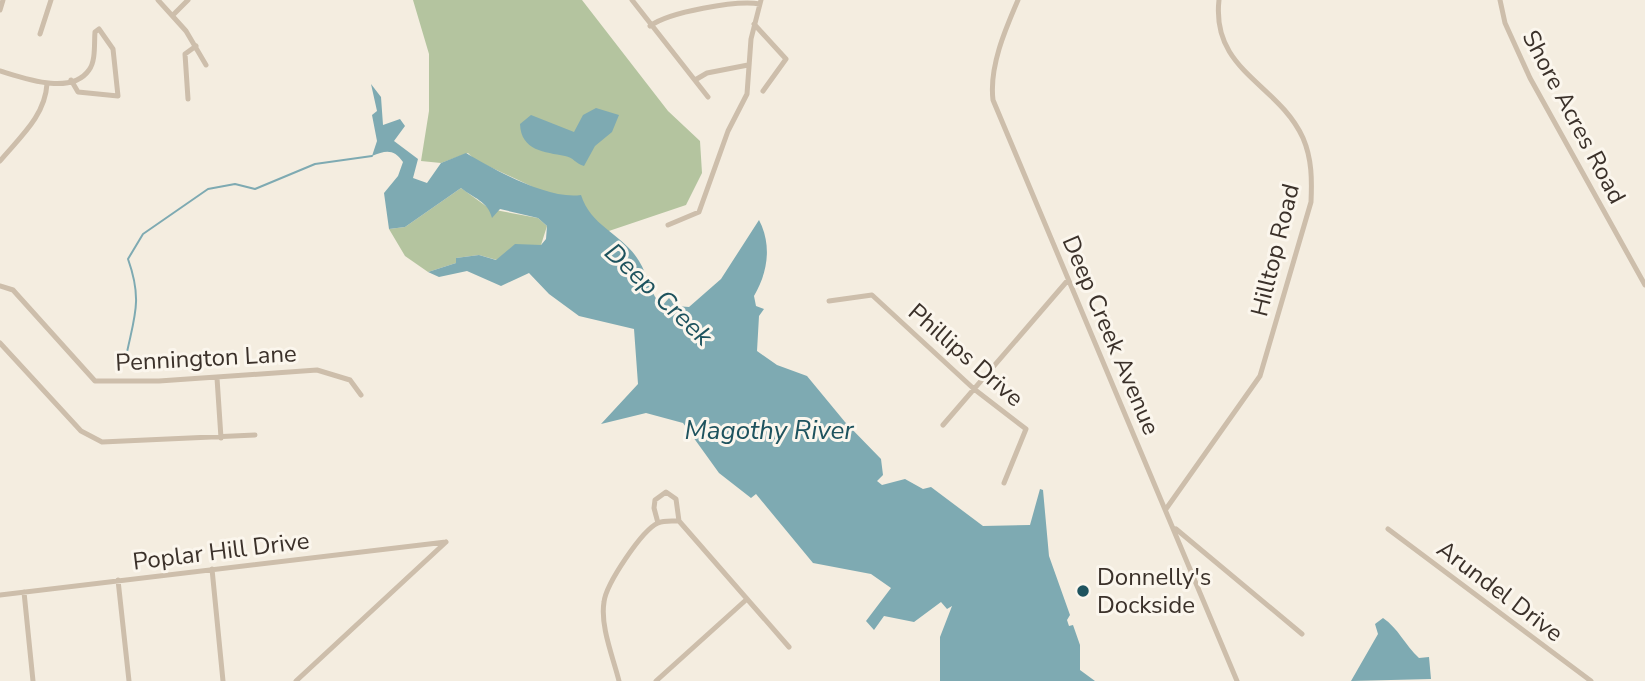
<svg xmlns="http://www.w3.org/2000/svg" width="1645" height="681" viewBox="0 0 1645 681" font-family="'Nunito Sans',sans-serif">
<rect width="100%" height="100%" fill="#f4ede0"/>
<path fill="#b4c49f" d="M 413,0 L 582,0 L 668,111 L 700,141 L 702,173 L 686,205 L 600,234 L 531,186 L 475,160 L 468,153 L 441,163 L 421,161 L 429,111 L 429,54 Z
M 461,188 L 490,209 L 538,218 L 547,226 L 541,245 L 515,245 L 497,260 L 479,255 L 456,258 L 456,263 L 428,272 L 405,256 L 389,229 L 405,227 Z"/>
<path fill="#7eaab2" d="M 371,84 L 381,97 L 383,125 L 400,119 L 405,126 L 394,141 L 418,159 L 413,178 L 427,183 L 441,163 L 466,153 C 495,170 548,200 581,195 C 591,227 623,234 639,261 C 648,275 650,294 662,306 L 669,298 L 676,306 L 689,307 L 721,279 L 759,220 C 772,245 768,272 754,296 L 756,306 L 764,309 L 759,316 L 757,351 L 777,365 L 807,376 L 845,422 L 881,459 L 883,475 L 877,481 L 882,485 L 905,479 L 923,489 L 931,487 L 983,526 L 1030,525 L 1040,489 L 1043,490 L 1049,556 L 1070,615 L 1067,620 L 1069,626 L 1073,625 L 1080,645 L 1080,670 L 1095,681 L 940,681 L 940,637 L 952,606 L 947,609 L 941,602 L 914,622 L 884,616 L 874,630 L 866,621 L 891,588 L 871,574 L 813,563 L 756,494 L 751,498 L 719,473 L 683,423 L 646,413 L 601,424 L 638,384 L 634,329 L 579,316 L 549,294 L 529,273 L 501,286 L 467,271 L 439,277 L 428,272 L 456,263 L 456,258 L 479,255 L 496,260 L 515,244 L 541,245 L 546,239 L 547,226 L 538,218 L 500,209 L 492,218 C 488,201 473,198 461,188 L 405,227 L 389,229 L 384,193 L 398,176 L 403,162 C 394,149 386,150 372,156 L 377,141 L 372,115 L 377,111 Z
M 596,108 L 619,115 L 612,132 L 595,146 L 584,166 C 576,164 573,157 565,156 C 545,152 521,151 520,124 L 531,115 L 574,132 L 583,115 Z
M 1383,618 C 1398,628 1405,645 1419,658 L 1429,657 L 1431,679 L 1351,681 L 1378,634 L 1375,624 Z"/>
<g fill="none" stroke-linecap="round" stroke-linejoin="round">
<path stroke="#7eaab2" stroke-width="2" d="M 126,357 C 134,317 143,301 128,259 L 143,234 L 208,189 L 235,184 L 255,189 L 315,164 L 372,156"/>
<path stroke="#cdbeab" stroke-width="5" d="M 158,0 L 186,31 L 206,65
M 632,0 L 708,97
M 1018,0 C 1005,30 989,67 993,100 L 1237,681
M 1500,0 L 1505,23 L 1530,78 L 1645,285
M 0,10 L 3,0
M 173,15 L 188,0
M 754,24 L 786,59 L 763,91
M 650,26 C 669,12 736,0 760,4
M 40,34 L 51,0
M 0,71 C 23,78 71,96 89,70 C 96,61 94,43 95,32 L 99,29 L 113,49 L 118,96 L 78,92 L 71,80
M 695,80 L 707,73 L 748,65
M 188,99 L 185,54 L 196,46
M 0,161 C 20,137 45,116 47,84
M 668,225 L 699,212 L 728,131 L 747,94 L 751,39 L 761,0
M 0,286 L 13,290 L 95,381 L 159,381 L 317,370 L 350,380 L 361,395
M 829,301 L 872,295 L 974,389 L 1026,429 L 1004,483
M 0,343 L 81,431 L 102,442 L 255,435
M 217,378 L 221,438
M 943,425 L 1068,280
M 1166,509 L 1260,376 L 1311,202 C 1312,180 1312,159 1303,138 C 1278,83 1211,71 1219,0
M 658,523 L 654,508 L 655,500 L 666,492 L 676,499 L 679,521
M 1176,529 L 1302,634
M 1388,529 L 1591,681
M 212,569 L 223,681
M 118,580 L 129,681
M 24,592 L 33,681
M 0,595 L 446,542
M 296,681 L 446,542
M 619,681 C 613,657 600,626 604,602 C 606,584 642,530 658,523 C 664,520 672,521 679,521 L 789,647
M 656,681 L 747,599"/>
</g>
<circle fill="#1e535e" stroke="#fbf6ed" stroke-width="2.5" cx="1083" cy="591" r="7"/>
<g text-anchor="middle" stroke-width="6" stroke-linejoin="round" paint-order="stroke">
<g font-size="24" fill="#3b312a" stroke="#fbf6ed">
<text transform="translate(1574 117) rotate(62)" y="8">Shore Acres Road</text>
<text transform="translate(1275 250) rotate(-76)" y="8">Hilltop Road</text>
<text transform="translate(1111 335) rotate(67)" y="8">Deep Creek Avenue</text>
<text transform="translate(966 355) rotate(41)" y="8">Phillips Drive</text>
<text transform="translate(206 358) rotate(-3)" y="8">Pennington Lane</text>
<text transform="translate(221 551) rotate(-7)" y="8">Poplar Hill Drive</text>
<text transform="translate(1500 591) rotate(37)" y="8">Arundel Drive</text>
</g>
<g font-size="24" fill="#3b312a" stroke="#fbf6ed" text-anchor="start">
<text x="1097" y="585">Donnelly's<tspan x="1097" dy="28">Dockside</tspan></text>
</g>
<g font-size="26" font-style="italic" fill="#1e535e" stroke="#fbf6ed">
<text transform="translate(659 294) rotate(43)" y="9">Deep Creek</text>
<text x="769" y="439">Magothy River</text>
</g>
</g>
</svg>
